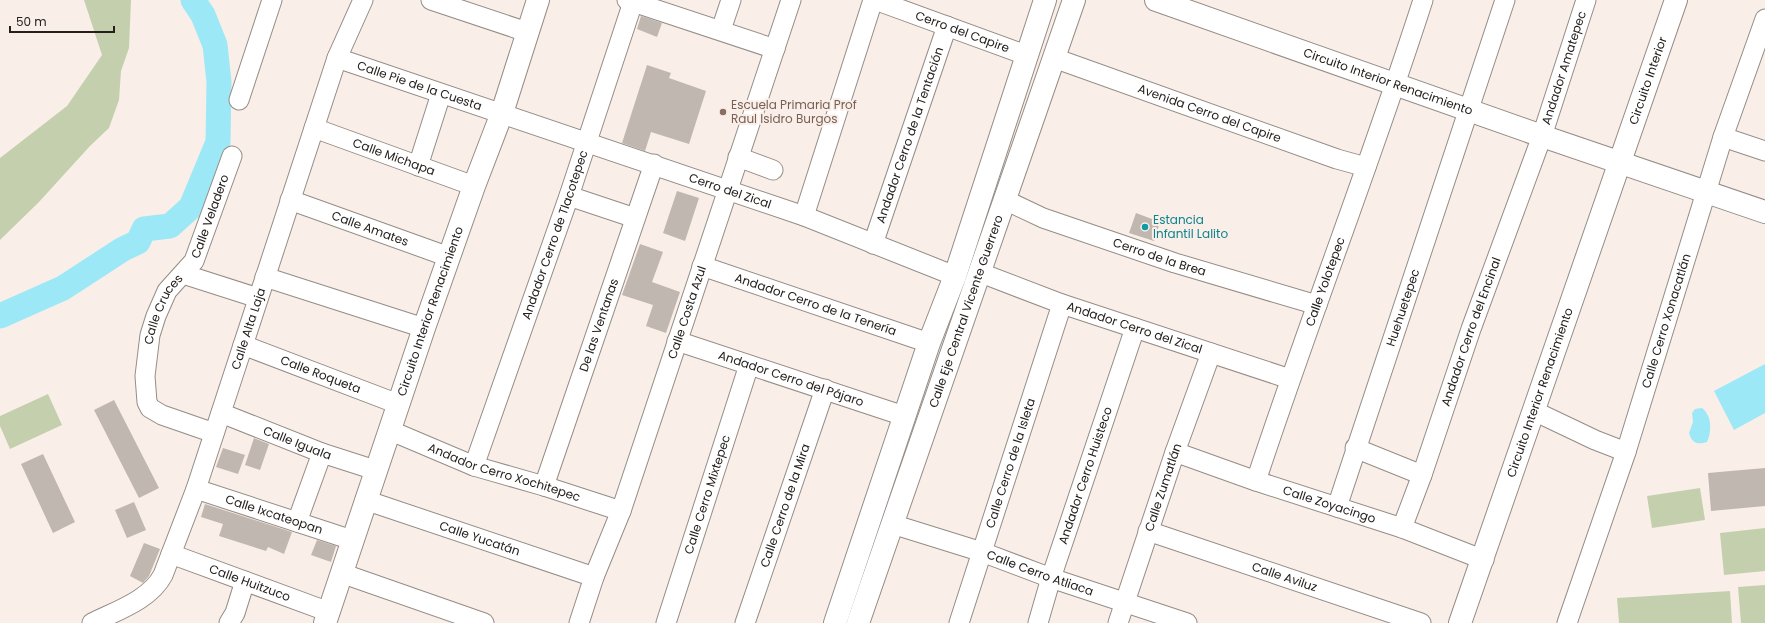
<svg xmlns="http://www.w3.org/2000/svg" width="1765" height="623" viewBox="0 0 1765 623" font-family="Poppins,sans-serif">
<rect width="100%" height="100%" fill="#f9efe8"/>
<path fill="#c4d0ad" d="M 84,0 L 131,0 L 129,48 L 121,71 L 119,100 L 109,128 L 90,146 L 39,202 L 0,240 L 0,158 L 67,106 L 102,55 Z
M 48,394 L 62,425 L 10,449 L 0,426 L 0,416 Z
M 1700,488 L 1705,520 L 1652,528 L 1647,496 Z
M 1765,528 L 1765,571 L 1724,575 L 1720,533 Z
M 1765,585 L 1765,623 L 1741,623 L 1738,587 Z
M 1730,591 L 1732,623 L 1619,623 L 1617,598 Z"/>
<path fill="#9ce8f7" d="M 1765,364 L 1765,413 L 1734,430 L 1714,391 Z
M 1702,408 C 1712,416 1712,431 1707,442 C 1697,445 1692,443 1689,433 L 1693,422 L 1692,413 L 1695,409 Z"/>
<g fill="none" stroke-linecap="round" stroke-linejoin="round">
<path stroke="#9ce8f7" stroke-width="25" d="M 0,316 L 63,288 L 123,249 L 138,242 L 144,229 L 170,226 L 191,207 L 218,142 L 219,82 L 215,45 L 203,15 L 193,0"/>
</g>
<path fill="#c0b7b0" d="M 641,16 L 662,23 L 657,37 L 637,29 Z
M 647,65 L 671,73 L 669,78 L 706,91 L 689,144 L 651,132 L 645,151 L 622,143 Z
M 677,191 L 699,198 L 685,241 L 663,233 Z
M 1136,213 L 1160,222 L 1154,241 L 1129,233 Z
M 640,244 L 663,252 L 652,282 L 680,292 L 666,333 L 646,326 L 653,305 L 622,295 Z
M 114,400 L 159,488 L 139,498 L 94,410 Z
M 254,438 L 269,444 L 260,470 L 245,465 Z
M 223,448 L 245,455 L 238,474 L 216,467 Z
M 43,454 L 75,522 L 53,533 L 21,464 Z
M 1765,468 L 1765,506 L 1711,511 L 1708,473 Z
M 134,502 L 146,530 L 127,538 L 115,510 Z
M 205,504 L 292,532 L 284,554 L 268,547 L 266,551 L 219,536 L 223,524 L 201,517 Z
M 317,540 L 336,546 L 331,562 L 311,555 Z
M 144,543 L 160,549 L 149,576 L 143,583 L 130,576 Z"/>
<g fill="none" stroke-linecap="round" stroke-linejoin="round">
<defs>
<g id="minor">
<path d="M 431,0 L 527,32"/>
<path d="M 627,0 L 775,49"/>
<path id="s1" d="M 875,0 L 1026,55"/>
<path d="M 721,30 L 731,0"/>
<path id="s2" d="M 337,58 L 804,216 L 955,276"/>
<path id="s3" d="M 1054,58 L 1337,159 L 1366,167"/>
<path d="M 239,100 L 272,0"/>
<path id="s4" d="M 314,128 L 474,186"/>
<path d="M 1723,137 L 1765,151"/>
<path d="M 738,157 L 773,170"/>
<path d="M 418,166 L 441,94"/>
<path d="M 569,196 L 635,218"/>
<path id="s5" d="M 290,200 L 449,257"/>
<path id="s6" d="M 1005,200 L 1043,218 L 1175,263 L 1317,305"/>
<path d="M 804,216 L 873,0"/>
<path id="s7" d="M 873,244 L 947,26"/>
<path id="s8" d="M 702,266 L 929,343"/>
<path id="s9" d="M 981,273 L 1062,304 L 1290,379"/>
<path d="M 183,274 L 258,298"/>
<path d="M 265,277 L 424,328"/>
<path id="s10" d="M 677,341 L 904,416"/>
<path id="s11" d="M 243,345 L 398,404"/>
<path d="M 1534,411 L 1595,440 L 1626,452"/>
<path id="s12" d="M 221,413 L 322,453 L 375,470"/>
<path id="s13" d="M 389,430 L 474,466 L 544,486 L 621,511"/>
<path id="s14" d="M 214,433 L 162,415 L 150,408 L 147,402 L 145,376 L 150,335 L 156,316 L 167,291 L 194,261 L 232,156"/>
<path d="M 1355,448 L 1422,475"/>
<path id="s15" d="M 1175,452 L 1256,481 L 1402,528 L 1484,560"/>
<path id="s16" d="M 474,466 L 569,196 L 633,2"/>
<path id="s17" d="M 1256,481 C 1309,320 1371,162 1423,0"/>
<path id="s18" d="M 544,486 L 654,164"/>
<path id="s19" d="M 196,489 L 352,540"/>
<path id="s20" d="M 365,500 L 594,577"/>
<path id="s21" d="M 1337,507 L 1505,0"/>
<path d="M 297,522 L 322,453"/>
<path id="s22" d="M 892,524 L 982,552 L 1051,578 L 1187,623"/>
<path id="s23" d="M 1402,528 L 1422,475 L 1471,329 L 1542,136 L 1586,0"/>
<path id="s24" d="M 1148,531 L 1421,623"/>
<path id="s25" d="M 171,554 L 329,612"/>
<path d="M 341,573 L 484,623"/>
<path id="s26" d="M 92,623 C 116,611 150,600 163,575 L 196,489 L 337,58 L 363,0"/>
<path d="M 229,623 L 235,613 L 245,581"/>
<path id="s27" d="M 579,623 L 594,577 L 621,511 L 791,0"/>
<path id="s28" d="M 666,623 L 749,365"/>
<path id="s29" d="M 745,623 L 825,389"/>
<path id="s30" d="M 959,623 L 1062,304"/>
<path id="s31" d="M 1038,623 L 1051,578 L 1135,328"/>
<path id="s32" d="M 1118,623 L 1175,452 L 1211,353"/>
<path id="s33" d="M 1567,623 L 1626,452 L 1723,137 L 1765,19"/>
</g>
<g id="major">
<path id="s34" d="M 1156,0 L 1542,136 L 1765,212"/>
<path id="s35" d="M 325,623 L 424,328 L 474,186 L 502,113 L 538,0"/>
<path d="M 835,623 L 929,343 L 955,276 L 1045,0"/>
<path id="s36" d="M 858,623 L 1074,0"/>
<path id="s37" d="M 1460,623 L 1676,0"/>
</g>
</defs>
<use href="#minor" stroke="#958c86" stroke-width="21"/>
<use href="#major" stroke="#958c86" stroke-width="24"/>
<use href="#minor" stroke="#fff" stroke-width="19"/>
<use href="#major" stroke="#fff" stroke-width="22"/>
</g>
<circle fill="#8d6e63" stroke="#f9efe8" stroke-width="1.5" cx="723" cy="112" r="4"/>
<circle fill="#0f9aa8" stroke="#f9efe8" stroke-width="1.5" cx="1145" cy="227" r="4"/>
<g text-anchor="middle" stroke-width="4" stroke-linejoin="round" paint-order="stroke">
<g font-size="12" fill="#24201e" stroke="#f9efe8">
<text dy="4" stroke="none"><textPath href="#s1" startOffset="93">Cerro del Capire</textPath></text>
<text dy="4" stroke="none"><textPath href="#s23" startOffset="488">Andador Amatepec</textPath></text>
<text dy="4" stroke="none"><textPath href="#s34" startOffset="246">Circuito Interior Renacimiento</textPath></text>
<text dy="4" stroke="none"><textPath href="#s37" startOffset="574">Circuito Interior</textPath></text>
<text dy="4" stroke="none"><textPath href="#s2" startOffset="87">Calle Pie de la Cuesta</textPath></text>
<text dy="4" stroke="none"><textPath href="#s3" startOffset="165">Avenida Cerro del Capire</textPath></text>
<text dy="4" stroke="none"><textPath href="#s7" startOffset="115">Andador Cerro de la Tentación</textPath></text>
<text dy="4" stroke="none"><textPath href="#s4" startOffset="85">Calle Michapa</textPath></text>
<text dy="4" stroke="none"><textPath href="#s2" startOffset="415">Cerro del Zical</textPath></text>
<text dy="4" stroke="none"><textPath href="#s14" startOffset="278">Calle Veladero</textPath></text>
<text dy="4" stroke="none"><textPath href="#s5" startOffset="85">Calle Amates</textPath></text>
<text dy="4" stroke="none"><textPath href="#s16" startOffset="245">Andador Cerro de Tlacotepec</textPath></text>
<text dy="4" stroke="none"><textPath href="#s6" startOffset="165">Cerro de la Brea</textPath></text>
<text dy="4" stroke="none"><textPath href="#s17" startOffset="211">Calle Yolotepec</textPath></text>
<text dy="4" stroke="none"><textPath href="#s8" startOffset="120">Andador Cerro de la Tenería</textPath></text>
<text dy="4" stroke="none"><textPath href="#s21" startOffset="210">Huehuetepec</textPath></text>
<text dy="4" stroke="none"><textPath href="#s35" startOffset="329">Circuito Interior Renacimiento</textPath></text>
<text dy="4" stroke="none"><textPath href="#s27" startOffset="329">Calle Costa Azul</textPath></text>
<text dy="4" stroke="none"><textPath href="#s36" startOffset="330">Calle Eje Central Vicente Guerrero</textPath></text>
<text dy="4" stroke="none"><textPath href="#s14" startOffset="172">Calle Cruces</textPath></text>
<text dy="4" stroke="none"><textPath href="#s33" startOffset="318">Calle Cerro Xonacatlán</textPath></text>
<text dy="4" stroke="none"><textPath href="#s18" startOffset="170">De las Ventanas</textPath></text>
<text dy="4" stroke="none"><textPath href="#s9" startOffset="163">Andador Cerro del Zical</textPath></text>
<text dy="4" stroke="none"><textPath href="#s26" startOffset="348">Calle Alta Laja</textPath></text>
<text dy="4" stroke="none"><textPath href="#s23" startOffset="208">Andador Cerro del Encinal</textPath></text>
<text dy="4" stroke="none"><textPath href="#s11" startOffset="83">Calle Roqueta</textPath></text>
<text dy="4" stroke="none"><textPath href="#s10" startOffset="120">Andador Cerro del Pájaro</textPath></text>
<text dy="4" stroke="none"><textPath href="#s37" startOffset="244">Circuito Interior Renacimiento</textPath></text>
<text dy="4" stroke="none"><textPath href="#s12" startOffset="82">Calle Iguala</textPath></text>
<text dy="4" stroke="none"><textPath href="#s30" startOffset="168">Calle Cerro de la Isleta</textPath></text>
<text dy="4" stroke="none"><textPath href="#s13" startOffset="123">Andador Cerro Xochitepec</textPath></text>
<text dy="4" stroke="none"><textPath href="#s31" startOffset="155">Andador Cerro Huisteco</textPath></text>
<text dy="4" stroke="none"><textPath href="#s32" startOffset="143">Calle Zumatlán</textPath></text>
<text dy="4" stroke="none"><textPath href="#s28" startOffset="135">Calle Cerro Mixtepec</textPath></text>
<text dy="4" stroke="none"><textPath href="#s15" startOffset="163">Calle Zoyacingo</textPath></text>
<text dy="4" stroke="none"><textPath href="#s29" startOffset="124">Calle Cerro de la Mira</textPath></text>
<text dy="4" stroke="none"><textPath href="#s19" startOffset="82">Calle Ixcateopan</textPath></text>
<text dy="4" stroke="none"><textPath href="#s20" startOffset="121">Calle Yucatán</textPath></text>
<text dy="4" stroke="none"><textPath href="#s22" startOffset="156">Calle Cerro Atliaca</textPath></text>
<text dy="4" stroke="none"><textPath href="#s24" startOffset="144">Calle Aviluz</textPath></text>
<text dy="4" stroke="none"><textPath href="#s25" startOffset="84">Calle Huitzuco</textPath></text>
</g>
<g font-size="12" fill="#785e54" stroke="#f9efe8" text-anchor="start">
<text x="731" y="109">Escuela Primaria Prof<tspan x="731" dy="14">Raul Isidro Burgos</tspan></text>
</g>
<g font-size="12" fill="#0d838f" stroke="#f9efe8" text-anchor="start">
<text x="1153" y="224">Estancia<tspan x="1153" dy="14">Infantil Lalito</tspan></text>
</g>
</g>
<path d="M10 26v6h104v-6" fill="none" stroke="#24201e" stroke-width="2"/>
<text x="16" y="26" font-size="12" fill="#24201e" stroke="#f9efe8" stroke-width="3" paint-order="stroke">50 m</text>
</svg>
